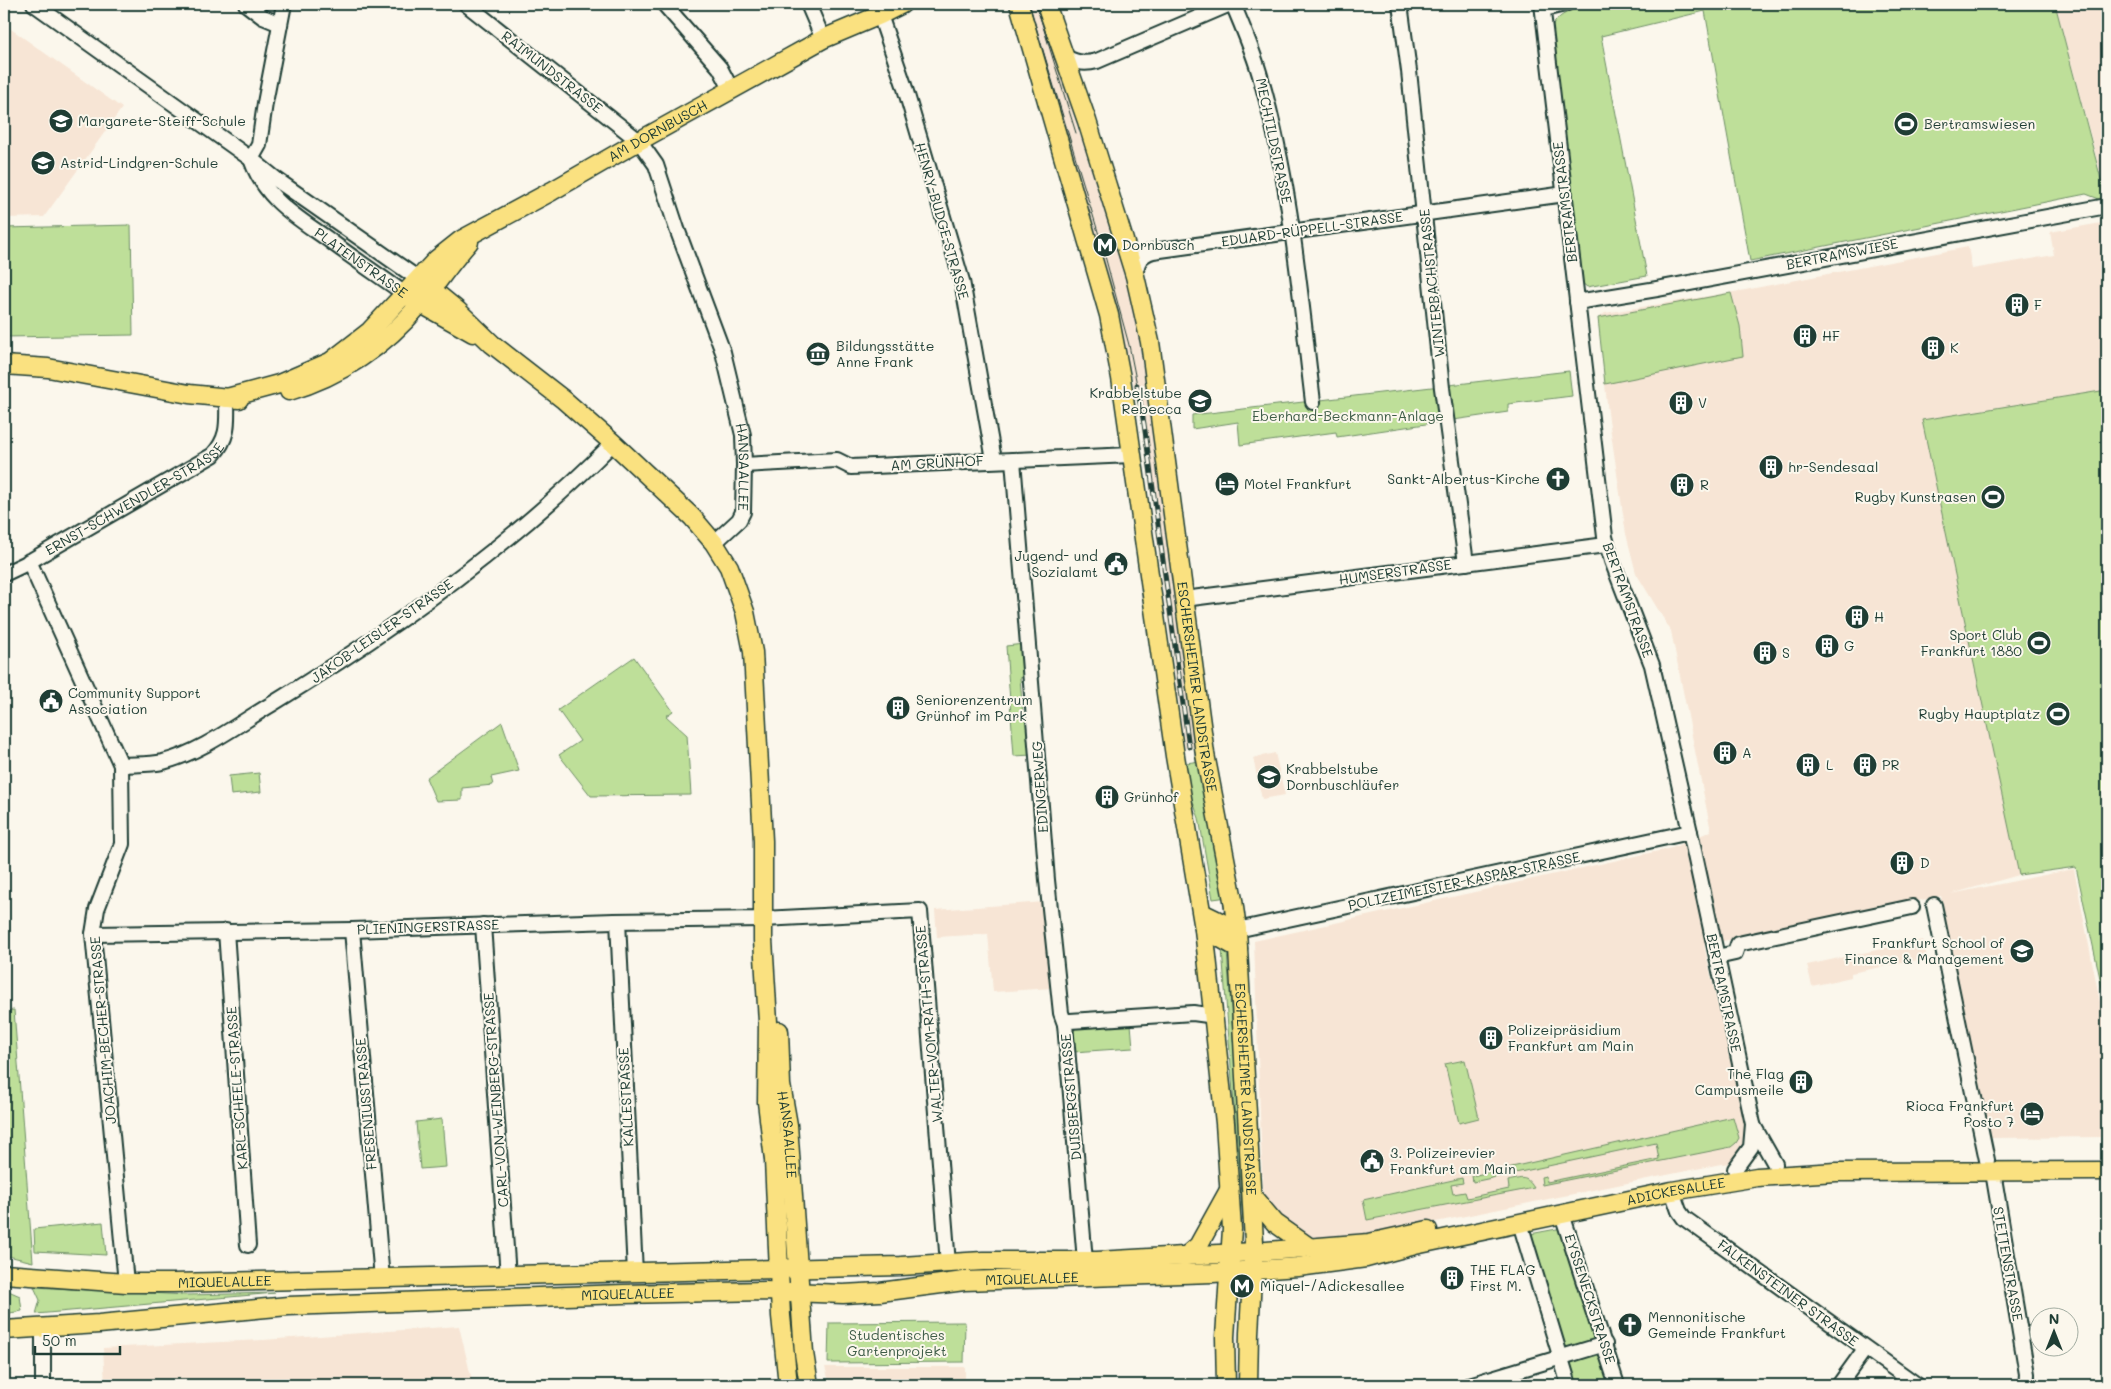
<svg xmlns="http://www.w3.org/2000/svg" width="2111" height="1389" viewBox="0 0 2111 1389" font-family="Mali,sans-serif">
<rect width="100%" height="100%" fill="#fbf7ec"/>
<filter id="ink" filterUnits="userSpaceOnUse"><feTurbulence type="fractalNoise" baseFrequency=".02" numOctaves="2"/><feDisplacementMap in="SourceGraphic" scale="10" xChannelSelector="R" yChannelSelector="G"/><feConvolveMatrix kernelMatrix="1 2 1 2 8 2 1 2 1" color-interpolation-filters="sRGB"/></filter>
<g filter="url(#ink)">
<path fill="#f7e5d5" d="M 1026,4 L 1039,4 L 1081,138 L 1085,137 L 1134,304 L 1145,349 L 1140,350 L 1149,398 L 1197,747 L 1185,748 L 1141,419 L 1130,367 L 1125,367 L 1071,161 L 1074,159 Z
M 2055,4 L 2107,4 L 2107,197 Z
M 4,24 L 122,108 L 44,217 L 4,218 Z
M 2107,222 L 2107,390 L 1922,420 L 2019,875 L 1951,894 L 2074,869 L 2101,1007 L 2107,1006 L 2107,1137 L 1991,1138 L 1941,896 L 1704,945 L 1753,1161 L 1721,1164 L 1396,1230 L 1311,1238 L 1292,1231 L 1263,1199 L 1254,941 L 1672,848 L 1711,831 L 1671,631 L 1636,573 L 1626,534 L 1608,413 L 1598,318 L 1605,313 L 1740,291 L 1968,247 L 1972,269 L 2054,255 L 2050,232 Z
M 1275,753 L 1285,795 L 1262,799 L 1253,758 Z
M 1045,902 L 1052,988 L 993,992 L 988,934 L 937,937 L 935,910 Z
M 1923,940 L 1927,958 L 1851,973 L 1851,977 L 1812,986 L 1807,965 Z
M 459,1326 L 473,1385 L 105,1385 L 103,1348 L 263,1340 Z
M 825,1367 L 965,1367 L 965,1385 L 830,1385 Z"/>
<path fill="#bedf99" stroke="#6e8e66" d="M 1604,4 L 2055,4 L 2107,202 L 2086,194 L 1750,261 L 1705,11 L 1601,36 L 1647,276 L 1587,287 L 1582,283 L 1570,196 L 1551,29 C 1560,8 1583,8 1604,4 Z
M 131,225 L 133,335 L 4,337 L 4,228 Z
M 1731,293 L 1740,326 L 1743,356 L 1605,384 L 1598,318 Z
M 1569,371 L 1572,396 L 1508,404 L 1508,412 L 1337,437 L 1336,432 L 1240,445 L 1238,422 L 1192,429 L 1192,415 Z
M 2107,390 L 2107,1006 L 2106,1006 L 2076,867 L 2019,875 L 1922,420 Z
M 1024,644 L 1026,677 L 1020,678 L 1023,715 L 1029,715 L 1032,755 L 1014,756 L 1006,646 Z
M 634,657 L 673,711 L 666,716 L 687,735 L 691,795 L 591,796 L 559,755 L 580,741 L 558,710 Z
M 502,722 L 519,771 L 491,777 L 493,785 L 462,788 L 462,800 L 436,801 L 426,778 Z
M 1200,761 L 1228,897 L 1213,899 L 1199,818 L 1191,797 L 1186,763 Z
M 259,773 L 261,792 L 231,795 L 229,776 Z
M 1222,949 L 1227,951 L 1246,1221 L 1243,1221 Z
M 14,1010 L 33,1262 L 4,1255 L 4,1011 Z
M 1131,1024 L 1133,1048 L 1073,1052 L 1072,1033 L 1076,1028 Z
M 1465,1060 L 1479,1118 L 1459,1123 L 1445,1064 Z
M 1733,1117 L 1739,1138 L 1736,1143 L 1731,1147 L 1542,1185 L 1541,1177 L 1546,1176 L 1547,1182 L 1659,1159 L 1656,1143 L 1473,1182 L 1472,1176 Z
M 442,1119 L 446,1167 L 420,1169 L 416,1122 Z
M 1462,1178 L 1463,1183 L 1451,1185 L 1453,1194 L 1465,1192 L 1467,1198 L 1509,1189 L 1508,1181 C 1522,1178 1526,1175 1534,1188 L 1367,1220 L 1363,1200 Z
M 103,1222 L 106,1255 L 35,1251 L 34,1229 Z
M 1562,1228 L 1616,1385 L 1576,1385 L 1530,1234 Z
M 34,1287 L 186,1295 L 275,1293 L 36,1314 L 40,1300 Z
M 4,1289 L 20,1296 L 22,1311 L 4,1314 Z
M 965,1322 L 964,1362 L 828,1363 L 829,1323 Z"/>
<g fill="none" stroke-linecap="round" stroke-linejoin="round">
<defs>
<g id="minor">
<path d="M 34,4 L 251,159 L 277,180 L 420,280"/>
<path d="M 246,4 L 263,17 L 280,24"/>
<path id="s1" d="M 466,4 L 639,141 L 656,165 L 677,229 L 723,352 L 743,435 L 744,465 L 743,512 L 739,520 L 714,543"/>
<path d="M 664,4 L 720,68 L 731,89"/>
<path d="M 808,4 L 823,39"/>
<path d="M 1233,4 C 1243,28 1254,53 1261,79 C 1291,184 1300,294 1313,402"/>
<path d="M 1400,4 L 1409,71 L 1442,388 L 1466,563"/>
<path d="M 1542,4 L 1605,537 L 1612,561 L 1652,665 L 1690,832 L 1753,1124 L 1751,1147 L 1735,1169"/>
<path d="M 1544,9 L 1565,4"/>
<path d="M 880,15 L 904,85 L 962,281 L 994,460"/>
<path d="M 1062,55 C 1074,62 1083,65 1097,61 L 1230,4"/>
<path id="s2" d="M 251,159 C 265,200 297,217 329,240 C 354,259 380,276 405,294"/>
<path d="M 251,159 L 259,145 L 265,103 L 284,4"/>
<path d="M 1135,276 C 1137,263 1139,255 1153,251 L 1565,194"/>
<path d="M 1577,302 L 1657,289 L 2107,206"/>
<path d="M 1013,460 L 1047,880 L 1061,1013 L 1065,1024"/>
<path d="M 744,465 L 837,460 L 851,467 L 1132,455"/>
<path d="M 29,561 L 121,765 L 122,844 L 97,909 L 93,934 L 126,1283"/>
<path id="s3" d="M 4,574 L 25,564 L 213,455 C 230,436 227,422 227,398"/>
<path d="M 1184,599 L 1606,545"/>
<path d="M 121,765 C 135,764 150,765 163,762 C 202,752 238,724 272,704 C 395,629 512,545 613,443"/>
<path d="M 1934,905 L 1987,1160"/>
<path d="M 618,921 L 635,1273"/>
<path d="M 483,925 L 508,1276"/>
<path d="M 352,930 L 382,1279"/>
<path d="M 1237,930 L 1690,832"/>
<path d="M 226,931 L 248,1245"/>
<path d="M 93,934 L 352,930 L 614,921 L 763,919 L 920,911 L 948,1264"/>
<path d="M 1717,957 L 1735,953 L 1738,944 L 1912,907"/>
<path d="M 1753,1125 L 1775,1164"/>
<path d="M 1993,1172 L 2027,1374 L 2026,1385"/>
<path d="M 1672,1191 L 1679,1211 L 1684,1218 L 1917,1385"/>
<path d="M 1562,1214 L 1617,1385"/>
<path d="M 1520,1223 L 1569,1385"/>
<path d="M 1085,1261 L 1065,1024 L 1070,1021 L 1193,1013 L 1215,1016"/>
<path d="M 43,1328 L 43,1385"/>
<path d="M 1469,1385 L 1605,1344"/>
<path d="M 1839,1385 L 1865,1349"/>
</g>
<g id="major">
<path d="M 1019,4 L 1109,315 L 1121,378 L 1175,756 L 1204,929 L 1225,1123 L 1232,1229 L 1225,1337 L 1226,1385"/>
<path id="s4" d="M 1046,4 L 1087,121 L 1135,276 L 1150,342 L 1205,754 L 1233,900 L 1237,930 L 1254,1242 L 1249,1333 L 1248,1385"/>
<path d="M 420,280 L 458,311 L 492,344 L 564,400 L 613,443 L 692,517 L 714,543 L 729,567 L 745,612 L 753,652 L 763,841 L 763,940 L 768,1022 L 767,1102 L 774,1160 L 781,1316 L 788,1385"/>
<path d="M 411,298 L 473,333"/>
<path d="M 4,365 L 48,368 L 189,394 L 239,399"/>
<path d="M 289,391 C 340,376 385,346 419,305 C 436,285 451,262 469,242"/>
<path id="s5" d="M 227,398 L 279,384 L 330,362 L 370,331 L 437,259 L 461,240 L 552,191 L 639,141 L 823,39 L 880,15 L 902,4"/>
<path d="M 1202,913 L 1237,930"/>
<path d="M 1204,929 L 1238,948"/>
<path id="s6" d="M 779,1031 L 781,1085 L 788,1125 L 804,1353 L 809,1385"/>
<path d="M 1252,1196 L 1275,1223 L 1309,1247"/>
<path d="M 1186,1256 L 1198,1246 L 1229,1190"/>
<path id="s7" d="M 4,1274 L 126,1283 L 173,1283 L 901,1266 L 983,1261 L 1097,1261 L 1254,1252 L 1369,1243 L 1428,1230"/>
<path id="s8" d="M 4,1330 L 99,1324 L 288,1306 L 623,1294 L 765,1291 L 843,1294 L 880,1292 L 964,1281 L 1213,1273 L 1298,1267 L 1366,1258 L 1415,1245 L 1672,1191 L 1757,1177 L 1836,1172 L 2107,1171"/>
</g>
</defs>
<use href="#minor" stroke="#1f3d34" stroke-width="18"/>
<use href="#major" stroke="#1f3d34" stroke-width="21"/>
<use href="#minor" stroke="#fbf7ec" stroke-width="14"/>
<use href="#major" stroke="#fae180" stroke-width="18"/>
<path stroke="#1f3d34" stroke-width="1" d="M 1029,4 L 1102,245 L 1129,345 L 1137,385
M 1036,4 L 1076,133"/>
<defs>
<path id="rail" d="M 1137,385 L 1144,424 L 1189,747"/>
</defs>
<use href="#rail" stroke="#1f3d34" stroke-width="5"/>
<use href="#rail" stroke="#fbf7ec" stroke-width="3" stroke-dasharray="9" stroke-linecap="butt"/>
</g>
</g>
<defs>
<symbol id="school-disc" viewBox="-11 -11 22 22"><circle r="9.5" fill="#1f3d34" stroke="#fbf7ec"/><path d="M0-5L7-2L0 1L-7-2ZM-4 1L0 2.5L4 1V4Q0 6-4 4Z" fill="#fff"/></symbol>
<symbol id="stadium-disc" viewBox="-11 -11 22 22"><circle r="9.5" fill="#1f3d34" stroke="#fbf7ec"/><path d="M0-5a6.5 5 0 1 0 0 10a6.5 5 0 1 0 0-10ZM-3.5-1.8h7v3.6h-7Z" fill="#fff"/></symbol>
<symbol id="metro-disc" viewBox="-11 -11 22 22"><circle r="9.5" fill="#1f3d34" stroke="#fbf7ec"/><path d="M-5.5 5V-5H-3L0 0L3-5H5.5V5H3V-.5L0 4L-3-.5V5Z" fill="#fff"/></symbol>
<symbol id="building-disc" viewBox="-11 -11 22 22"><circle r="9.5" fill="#1f3d34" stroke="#fbf7ec"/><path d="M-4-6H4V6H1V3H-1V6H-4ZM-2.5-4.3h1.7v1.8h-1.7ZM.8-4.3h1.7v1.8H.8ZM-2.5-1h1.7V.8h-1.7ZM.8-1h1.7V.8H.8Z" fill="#fff"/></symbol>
<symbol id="museum-disc" viewBox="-11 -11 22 22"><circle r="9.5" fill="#1f3d34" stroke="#fbf7ec"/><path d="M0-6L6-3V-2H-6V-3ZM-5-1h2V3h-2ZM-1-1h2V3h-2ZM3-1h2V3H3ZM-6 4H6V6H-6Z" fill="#fff"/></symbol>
<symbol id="church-disc" viewBox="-11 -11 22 22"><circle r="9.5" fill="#1f3d34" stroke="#fbf7ec"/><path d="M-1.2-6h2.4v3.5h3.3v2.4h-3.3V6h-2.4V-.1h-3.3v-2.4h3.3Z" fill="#fff"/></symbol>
<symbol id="hotel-disc" viewBox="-11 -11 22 22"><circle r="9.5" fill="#1f3d34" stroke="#fbf7ec"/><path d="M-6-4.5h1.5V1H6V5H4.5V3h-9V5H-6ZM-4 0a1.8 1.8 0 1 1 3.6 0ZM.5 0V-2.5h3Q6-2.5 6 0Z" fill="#fff"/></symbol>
<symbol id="civic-disc" viewBox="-11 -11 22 22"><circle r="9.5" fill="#1f3d34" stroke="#fbf7ec"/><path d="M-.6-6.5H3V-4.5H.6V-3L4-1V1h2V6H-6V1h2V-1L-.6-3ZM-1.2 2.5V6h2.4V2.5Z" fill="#fff"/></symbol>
<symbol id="university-disc" viewBox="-11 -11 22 22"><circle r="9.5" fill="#1f3d34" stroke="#fbf7ec"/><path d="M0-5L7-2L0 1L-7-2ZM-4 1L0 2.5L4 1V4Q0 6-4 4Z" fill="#fff"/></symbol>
</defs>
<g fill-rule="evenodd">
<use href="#school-disc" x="47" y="107" width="28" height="28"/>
<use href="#stadium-disc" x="1892" y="110" width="28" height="28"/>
<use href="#school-disc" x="29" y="149" width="28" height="28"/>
<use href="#metro-disc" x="1091" y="231" width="28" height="28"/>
<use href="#building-disc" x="2003" y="291" width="28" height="28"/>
<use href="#building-disc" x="1791" y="322" width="28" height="28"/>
<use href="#building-disc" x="1919" y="334" width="28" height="28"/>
<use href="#museum-disc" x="804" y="340" width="28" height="28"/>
<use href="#school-disc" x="1186" y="387" width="28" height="28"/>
<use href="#building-disc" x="1667" y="389" width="28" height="28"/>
<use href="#building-disc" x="1757" y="453" width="28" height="28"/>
<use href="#church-disc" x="1544" y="465" width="28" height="28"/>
<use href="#hotel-disc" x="1213" y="470" width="28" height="28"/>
<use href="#building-disc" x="1668" y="471" width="28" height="28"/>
<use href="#stadium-disc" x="1979" y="483" width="28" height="28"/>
<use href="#civic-disc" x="1102" y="550" width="28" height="28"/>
<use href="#building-disc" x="1843" y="603" width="28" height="28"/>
<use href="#stadium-disc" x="2025" y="629" width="28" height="28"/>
<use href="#building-disc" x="1813" y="632" width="28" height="28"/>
<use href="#building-disc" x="1751" y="639" width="28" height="28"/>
<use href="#civic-disc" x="37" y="687" width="28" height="28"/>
<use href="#building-disc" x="884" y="694" width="28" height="28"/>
<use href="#stadium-disc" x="2044" y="700" width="28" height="28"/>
<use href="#building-disc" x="1711" y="739" width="28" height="28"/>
<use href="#building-disc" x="1794" y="751" width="28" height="28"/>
<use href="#building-disc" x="1851" y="751" width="28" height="28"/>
<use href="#school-disc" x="1255" y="763" width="28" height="28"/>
<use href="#building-disc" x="1093" y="783" width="28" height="28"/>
<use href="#building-disc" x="1888" y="849" width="28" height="28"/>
<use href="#university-disc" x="2008" y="937" width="28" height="28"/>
<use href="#building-disc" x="1477" y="1024" width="28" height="28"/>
<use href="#building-disc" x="1787" y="1068" width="28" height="28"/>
<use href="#hotel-disc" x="2018" y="1100" width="28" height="28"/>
<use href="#civic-disc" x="1358" y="1147" width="28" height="28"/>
<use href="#building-disc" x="1438" y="1264" width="28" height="28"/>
<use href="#metro-disc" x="1228" y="1272" width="28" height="28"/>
<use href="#church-disc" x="1616" y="1311" width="28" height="28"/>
</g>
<g text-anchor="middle" stroke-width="4" stroke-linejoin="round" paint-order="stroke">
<g font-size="14" fill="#1f3d34" stroke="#fbf7ec">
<text transform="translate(552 72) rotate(38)" y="5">RAIMUNDSTRASSE</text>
<text dy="5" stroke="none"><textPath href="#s5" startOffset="514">AM DORNBUSCH</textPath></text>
<text transform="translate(1274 141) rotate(78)" y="5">MECHTILDSTRASSE</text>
<text transform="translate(1565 202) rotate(-97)" y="5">BERTRAMSTRASSE</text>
<text transform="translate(942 221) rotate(74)" y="5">HENRY-BUDGE-STRASSE</text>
<text transform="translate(1312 229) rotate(-8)" y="5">EDUARD-RÜPPELL-STRASSE</text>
<text transform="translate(1842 254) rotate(-11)" y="5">BERTRAMSWIESE</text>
<text dy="5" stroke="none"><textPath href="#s2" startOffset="154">PLATENSTRASSE</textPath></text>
<text transform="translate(1432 283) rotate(-96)" y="5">WINTERBACHSTRASSE</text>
<text transform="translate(937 463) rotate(-3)" y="5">AM GRÜNHOF</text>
<text dy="5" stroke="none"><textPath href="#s1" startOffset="566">HANSAALLEE</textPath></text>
<text dy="5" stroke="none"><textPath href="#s3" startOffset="151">ERNST-SCHWENDLER-STRASSE</textPath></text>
<text transform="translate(1395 572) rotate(-8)" y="5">HUMSERSTRASSE</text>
<text transform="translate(1628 600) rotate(70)" y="5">BERTRAMSTRASSE</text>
<text transform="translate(382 631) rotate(-35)" y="5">JAKOB-LEISLER-STRASSE</text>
<text dy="5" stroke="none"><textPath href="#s4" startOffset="702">ESCHERSHEIMER LANDSTRASSE</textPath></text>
<text transform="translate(1040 787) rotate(-94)" y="5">EDINGERWEG</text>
<text transform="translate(1464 881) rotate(-12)" y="5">POLIZEIMEISTER-KASPAR-STRASSE</text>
<text transform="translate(428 927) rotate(-2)" y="5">PLIENINGERSTRASSE</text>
<text transform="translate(1724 993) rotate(78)" y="5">BERTRAMSTRASSE</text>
<text transform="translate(929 1024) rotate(-95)" y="5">WALTER-VOM-RATH-STRASSE</text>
<text transform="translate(103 1030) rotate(-95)" y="5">JOACHIM-BECHER-STRASSE</text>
<text transform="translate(237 1088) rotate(-94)" y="5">KARL-SCHEELE-STRASSE</text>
<text dy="5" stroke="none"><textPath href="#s4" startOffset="1108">ESCHERSHEIMER LANDSTRASSE</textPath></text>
<text transform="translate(626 1097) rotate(-93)" y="5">KALLESTRASSE</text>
<text transform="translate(1071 1097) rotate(-95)" y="5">DUISBERGSTRASSE</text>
<text transform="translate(496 1100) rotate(-94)" y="5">CARL-VON-WEINBERG-STRASSE</text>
<text transform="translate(366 1104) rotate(-95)" y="5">FRESENIUSSTRASSE</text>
<text dy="5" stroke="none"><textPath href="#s6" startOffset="104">HANSAALLEE</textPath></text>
<text dy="5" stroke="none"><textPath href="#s8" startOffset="1682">ADICKESALLEE</textPath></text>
<text transform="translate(2008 1264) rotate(80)" y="5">STETTENSTRASSE</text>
<text dy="5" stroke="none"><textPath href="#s8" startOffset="1030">MIQUELALLEE</textPath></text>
<text dy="5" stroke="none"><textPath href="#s7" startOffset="221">MIQUELALLEE</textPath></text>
<text transform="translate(1788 1293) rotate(36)" y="5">FALKENSTEINER STRASSE</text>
<text dy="5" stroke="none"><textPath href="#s8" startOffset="625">MIQUELALLEE</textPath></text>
<text transform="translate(1590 1299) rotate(72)" y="5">EYSSENECKSTRASSE</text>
</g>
<g font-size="14" fill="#1f3d34" stroke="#fbf7ec" text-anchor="start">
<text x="78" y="126">Margarete-Steiff-Schule</text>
<text x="1924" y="129">Bertramswiesen</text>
<text x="60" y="168">Astrid-Lindgren-Schule</text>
<text x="1122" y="250">Dornbusch</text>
<text x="2034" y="310">F</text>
<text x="1822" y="341">HF</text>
<text x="836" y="351">Bildungsstätte<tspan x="836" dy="16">Anne Frank</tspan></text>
<text x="1950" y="353">K</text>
<text x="1182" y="398" text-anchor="end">Krabbelstube<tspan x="1182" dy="16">Rebecca</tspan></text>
<text x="1698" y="408">V</text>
<text x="1788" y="472">hr-Sendesaal</text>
<text x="1540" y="484" text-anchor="end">Sankt-Albertus-Kirche</text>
<text x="1244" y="489">Motel Frankfurt</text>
<text x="1700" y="490">R</text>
<text x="1976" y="502" text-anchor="end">Rugby Kunstrasen</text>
<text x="1098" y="561" text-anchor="end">Jugend- und<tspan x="1098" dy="16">Sozialamt</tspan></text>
<text x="1874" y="622">H</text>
<text x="2022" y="640" text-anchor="end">Sport Club<tspan x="2022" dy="16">Frankfurt 1880</tspan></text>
<text x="1844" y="651">G</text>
<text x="1782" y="658">S</text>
<text x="68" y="698">Community Support<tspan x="68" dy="16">Association</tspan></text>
<text x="916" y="705">Seniorenzentrum<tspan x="916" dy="16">Grünhof im Park</tspan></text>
<text x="2040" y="719" text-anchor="end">Rugby Hauptplatz</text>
<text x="1742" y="758">A</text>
<text x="1826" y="770">L</text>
<text x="1882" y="770">PR</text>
<text x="1286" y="774">Krabbelstube<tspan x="1286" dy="16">Dornbuschläufer</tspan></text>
<text x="1124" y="802">Grünhof</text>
<text x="1920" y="868">D</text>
<text x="2004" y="948" text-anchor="end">Frankfurt School of<tspan x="2004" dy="16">Finance &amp; Management</tspan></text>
<text x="1508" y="1035">Polizeipräsidium<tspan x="1508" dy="16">Frankfurt am Main</tspan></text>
<text x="1784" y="1079" text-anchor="end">The Flag<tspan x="1784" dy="16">Campusmeile</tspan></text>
<text x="2014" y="1111" text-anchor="end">Rioca Frankfurt<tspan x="2014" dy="16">Posto 7</tspan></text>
<text x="1390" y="1158">3. Polizeirevier<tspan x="1390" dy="16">Frankfurt am Main</tspan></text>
<text x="1470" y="1275">THE FLAG<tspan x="1470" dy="16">First M.</tspan></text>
<text x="1260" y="1291">Miquel-/Adickesallee</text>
<text x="1648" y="1322">Mennonitische<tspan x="1648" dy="16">Gemeinde Frankfurt</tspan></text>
</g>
<g font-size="14" fill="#3f5d48" stroke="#fbf7ec">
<text x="1348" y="421">Eberhard-Beckmann-Anlage</text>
<text x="897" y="1340">Studentisches<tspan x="897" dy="16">Gartenprojekt</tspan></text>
</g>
</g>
<rect width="2111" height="1389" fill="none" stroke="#fbf7ec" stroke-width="20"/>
<rect x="10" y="10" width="2091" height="1369" fill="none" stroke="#1f3d34" stroke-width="2" filter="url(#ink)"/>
<g transform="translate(2054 1332)"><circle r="24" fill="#fbf7ec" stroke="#a3ada2"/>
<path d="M0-4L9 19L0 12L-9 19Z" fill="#1f3d34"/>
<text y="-8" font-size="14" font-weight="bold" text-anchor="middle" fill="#1f3d34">N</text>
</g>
<path d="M35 1346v8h85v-8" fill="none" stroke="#1f3d34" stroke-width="2.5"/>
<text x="42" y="1346" font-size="15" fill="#1f3d34" stroke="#fbf7ec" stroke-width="4" paint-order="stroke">50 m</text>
</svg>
